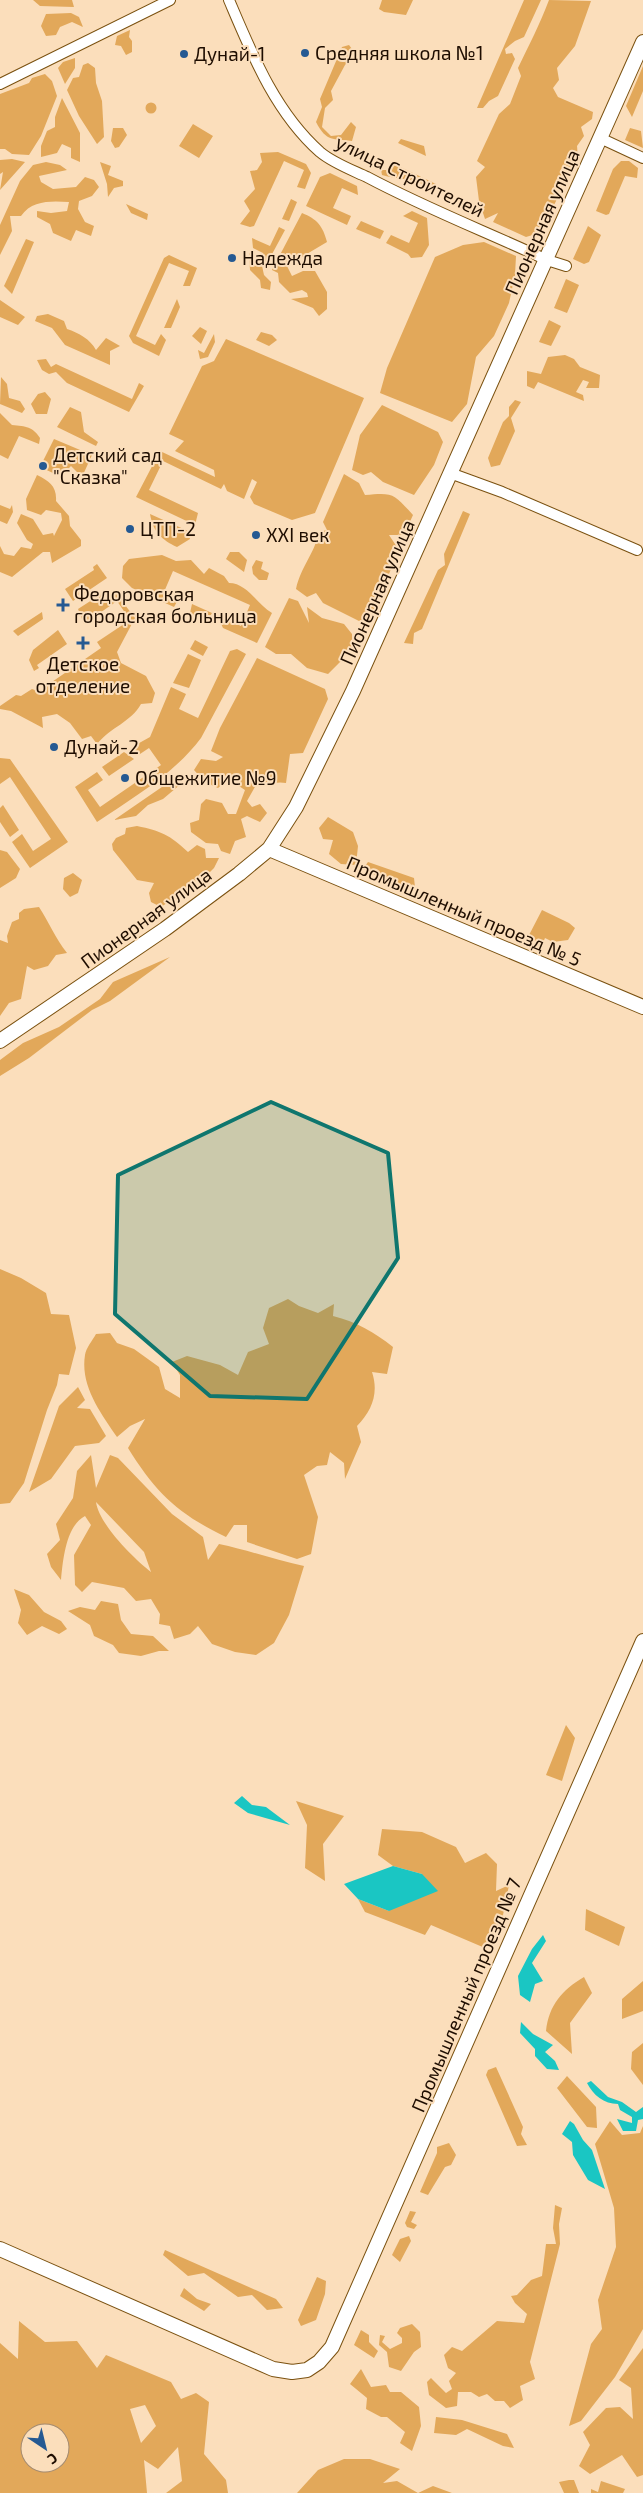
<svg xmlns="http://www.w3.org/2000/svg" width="643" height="2493" viewBox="0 0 643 2493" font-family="'Exo 2',sans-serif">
<rect width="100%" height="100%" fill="#fbdebb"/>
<path fill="#e2a85a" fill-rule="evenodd" d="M 33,0 L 72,0 L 74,7 L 40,6 Z
M 382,0 L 413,0 L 406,15 L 384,12 L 379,9 Z
M 524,0 L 541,0 L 524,37 L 515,41 L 505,49 L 506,54 L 512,53 L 515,59 L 498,96 L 489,101 L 483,108 L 477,108 Z
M 549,0 L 591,1 L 575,46 L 557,68 L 559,80 L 553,88 L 558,97 L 593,112 L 592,119 L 581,127 L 584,136 L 577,146 C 579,162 572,171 559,180 C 561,207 546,209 539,233 L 526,237 L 493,222 L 498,213 L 485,219 L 479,201 L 476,177 L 485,167 L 477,161 L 499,114 L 510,104 L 521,76 L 518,68 C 529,45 540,24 549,0 Z
M 71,13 L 79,17 L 83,27 L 72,22 L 60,27 L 56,35 L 46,36 L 41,26 L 46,14 Z
M 130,30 L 129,37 L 132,41 L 132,52 L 126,55 L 121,46 L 115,45 L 117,36 Z
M 349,45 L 355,53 L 345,65 L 331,91 L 333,100 L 325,108 L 322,127 L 331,136 L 341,135 L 351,122 L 356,127 L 352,141 C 333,138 327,143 316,122 L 322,107 L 320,99 L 342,47 Z
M 75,58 L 75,68 L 65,84 L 58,68 L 63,62 Z
M 88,63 L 95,68 L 96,83 L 102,101 L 104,137 L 97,144 L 79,116 L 67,90 L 73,78 L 79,77 L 83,65 Z
M 643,66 L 643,91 L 632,117 L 626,106 Z
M 45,74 L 52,81 L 57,96 L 41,136 L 29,155 L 12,154 L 5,149 L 0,149 L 0,94 L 29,83 L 32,78 Z
M 62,98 L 80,133 L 80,162 L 71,158 L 71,148 L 62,144 L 57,153 L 41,157 L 41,146 L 47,131 L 55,127 L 55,117 Z
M145.5 108a5.5 5.5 0 1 1 11 0a5.5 5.5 0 1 1-11 0Z
M 193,124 L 213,136 L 199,158 L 179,146 Z
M 113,128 L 123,128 L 127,135 L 119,147 L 115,148 L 111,141 Z
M 630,128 L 641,131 L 643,148 L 625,140 Z
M 401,139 L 424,146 L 426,156 L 398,143 Z
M 278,152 L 306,164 L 311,173 L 305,189 L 297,187 L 304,170 L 284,161 L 254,226 L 250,227 L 240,224 L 250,211 L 244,201 L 255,189 L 250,171 L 257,170 L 262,162 L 260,153 Z
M 12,159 L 25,162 L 0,190 L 3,172 L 0,174 L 0,160 Z
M 621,161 L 629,161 L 638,168 L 637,178 L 625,176 L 609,214 L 606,215 L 596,211 L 613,169 Z
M 46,162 L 60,165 L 67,170 L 39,176 L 41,182 L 53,189 L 76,187 L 85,177 L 94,180 L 99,187 L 92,196 L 79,201 L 78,209 L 85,222 L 94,226 L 91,236 L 76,230 L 71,241 L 53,233 L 50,224 L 37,217 L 37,211 L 51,213 L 67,211 L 69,202 C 51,201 32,200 21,216 L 10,216 L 12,231 L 0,255 L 0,225 L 20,181 L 33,165 Z
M 100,162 L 111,166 L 108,175 L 123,181 L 123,186 L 114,188 L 108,197 L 107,184 Z
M 394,164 L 436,184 L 426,186 C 412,177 397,180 382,175 L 381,170 L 390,170 Z
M 330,173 L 357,186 L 358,195 L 342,188 L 333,208 L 351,216 L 347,225 L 306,206 L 320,177 Z
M 291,199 L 297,202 L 289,221 L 282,219 Z
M 126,204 L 148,214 L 147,220 L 131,213 Z
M 412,211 L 427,218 L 429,245 L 422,257 L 411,258 L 408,254 L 386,243 L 391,235 L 409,243 L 418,223 L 403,216 Z
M 302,213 C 317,219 323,226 327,242 L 295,261 L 288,256 L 287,266 L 292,276 L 303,271 L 315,271 L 327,292 L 327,309 L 319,316 L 313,308 L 291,299 L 308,297 L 307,293 L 302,290 L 290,293 L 279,282 L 278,273 L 272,270 Z
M 361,221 L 384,231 L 380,239 L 356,229 Z
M 588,226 L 601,235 L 589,262 L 584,264 L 573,259 Z
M 279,227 L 285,230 L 271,256 L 264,263 L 263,253 L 253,248 L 252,238 L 270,246 Z
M 26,239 L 34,242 L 12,294 L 4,286 Z
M 484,242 L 516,256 L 515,275 L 509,303 L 494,336 L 476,357 L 467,404 L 452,422 L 380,393 L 387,368 L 435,257 L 463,245 Z
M 249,253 L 252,255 L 253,264 L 262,266 L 264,275 L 271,282 L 270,290 L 261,288 L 260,280 L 250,270 Z
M 169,255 L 197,268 L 190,286 L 183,286 L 189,271 L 169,263 L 136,336 L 155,345 L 161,334 L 166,340 L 159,356 L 133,343 L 129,336 L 164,258 Z
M 566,279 L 579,285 L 567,313 L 554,308 Z
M 177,299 L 180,307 L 171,328 L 164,328 Z
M 0,300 L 25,317 L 18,325 L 0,317 Z
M 48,314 L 64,321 L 67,329 C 79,333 90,339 96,350 L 106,338 L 120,346 L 110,351 L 110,365 L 65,345 L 52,328 L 35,321 L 37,316 Z
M 549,320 L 561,326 L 551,346 L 539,342 Z
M 200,327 L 207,331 L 201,344 L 192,336 Z
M 261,332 L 272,335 L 277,340 L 269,346 L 256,340 Z
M 214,334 L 215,342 L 208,357 L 200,359 L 198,350 L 204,353 Z
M 226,339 L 364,398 L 315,513 L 292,520 L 254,504 L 250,497 L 257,482 L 252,479 L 244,499 L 227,491 L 224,484 L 221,489 L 163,461 L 149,490 L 198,513 L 195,525 L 136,497 L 160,451 L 215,477 L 214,470 L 175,451 L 184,441 L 169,434 L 202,366 L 214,361 Z
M 565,355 L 574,359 L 580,367 L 600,375 L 599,388 L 586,388 L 589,382 L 583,380 L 576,392 L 583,395 L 584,401 L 538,382 L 534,389 L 527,386 L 527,371 L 541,374 L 548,357 Z
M 46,359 L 51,367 L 56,364 L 132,399 L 139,383 L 144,386 L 129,412 L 67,383 L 56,372 L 49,374 L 42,370 L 37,360 Z
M 1,377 L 7,384 L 9,398 L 20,401 L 25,409 L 22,413 L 0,404 Z
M 45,392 L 51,399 L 47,414 L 36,414 L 31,404 L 38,394 Z
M 515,400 L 521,402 L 511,418 L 515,431 L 500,465 L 491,467 L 488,458 L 503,422 L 509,416 L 509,407 Z
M 382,405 L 438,432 L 443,442 L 434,465 L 414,495 L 383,482 L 371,472 L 363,475 L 352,470 L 360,435 Z
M 70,407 L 81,412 L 84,432 L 98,442 L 96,446 L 57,427 Z
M 0,413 L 12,425 C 26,426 33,427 40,438 L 39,444 L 19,436 L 8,459 L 0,455 Z
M 54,439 L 92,455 L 82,477 L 71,466 L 65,472 L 54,470 L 53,473 L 40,467 Z
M 344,474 L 359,483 L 365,495 C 394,492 394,494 413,515 L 404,535 L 389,535 L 399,550 L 371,617 L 359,621 L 323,603 L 316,593 L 307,597 L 296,589 C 301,566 314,555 319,532 L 327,530 L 323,522 Z
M 37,475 C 49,481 57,486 56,501 L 69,516 L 70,526 L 81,540 L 81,546 L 52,563 L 50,552 L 43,552 L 12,577 L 0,572 L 0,546 L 4,554 L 14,556 L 21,547 L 31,549 L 33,544 L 27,540 L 17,523 L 21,514 L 33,519 L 43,535 L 53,533 L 54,536 L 62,520 L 61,513 L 46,510 L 41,515 L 27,510 L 26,499 Z
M 0,505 L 10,509 L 12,505 L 13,512 L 7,524 L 0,521 Z
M 463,511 L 470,514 L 422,629 L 414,633 L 413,644 L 404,643 L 438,570 L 445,565 L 444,554 Z
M 150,514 L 188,531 L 190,539 L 177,547 C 162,540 153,532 150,514 Z
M 230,552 L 239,552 L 247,560 L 244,572 L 226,559 Z
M 162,555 L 176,561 L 191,560 L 204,574 L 209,568 L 224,576 L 229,583 C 247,583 257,604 272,613 L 257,643 L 223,628 L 217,615 L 241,626 L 250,605 L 173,571 L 164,592 L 179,598 L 174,607 L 132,588 L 122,578 L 123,566 L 129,559 Z
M 256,560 L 263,562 L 261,569 L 269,573 L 267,580 L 259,580 L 253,574 L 252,567 Z
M 97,564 L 107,578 L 73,601 L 65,589 L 94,570 L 93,567 Z
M 106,591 L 109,596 L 115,592 L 135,618 L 117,652 L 121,663 L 146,676 L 155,693 L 152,703 L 141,704 C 131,722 111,727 97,744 L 91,736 L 82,739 L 70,723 L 57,714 L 42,717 L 43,728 L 11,711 L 0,709 L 0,706 L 16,695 L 21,696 L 32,689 L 40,692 L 49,684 L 101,648 L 97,642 L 130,620 L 117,601 L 84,624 L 78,609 Z
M 289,598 L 298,601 L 309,623 L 307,607 L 322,618 L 344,624 L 352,634 L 352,651 L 341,654 L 341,661 L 328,674 L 307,668 L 291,654 L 276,654 L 265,647 Z
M 192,604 L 212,613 L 207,621 L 190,613 Z
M 42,612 L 43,619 L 18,636 L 13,631 Z
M 58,630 L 67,644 L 37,665 L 39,668 L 34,671 L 29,660 L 33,650 Z
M 195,640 L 208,647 L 203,656 L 190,649 Z
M 237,649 L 246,654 L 201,738 C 174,774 134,797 97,822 L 75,787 L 97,772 L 103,780 L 88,790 L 100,807 L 161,765 L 149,748 L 137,756 L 132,747 L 150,737 L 171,687 L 186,694 L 179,709 L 198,718 L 230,651 Z
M 188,654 L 201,660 L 189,688 L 173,683 Z
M 257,658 L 325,689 L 328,699 L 303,753 L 290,754 L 286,783 C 276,781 267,785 256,785 L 247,801 L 252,807 L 260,804 L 267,813 L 260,822 L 247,816 L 241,819 L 246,837 L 235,841 L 230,854 L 221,851 L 218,844 L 206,843 L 191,832 L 190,823 L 199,820 L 201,804 L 206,799 L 222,803 L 228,814 L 236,814 L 245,790 L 228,779 L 218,788 L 205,782 L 194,770 L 201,759 L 216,761 L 223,757 L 211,751 L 220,728 Z
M 124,752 L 134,759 L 109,776 L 102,767 Z
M 0,758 L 10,759 L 68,842 L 30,868 L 12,842 L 22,834 L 33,851 L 51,839 L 10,777 L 0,784 Z
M 184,777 L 182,783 L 163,799 L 148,805 L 136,816 L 114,820 L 175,778 Z
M 3,805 L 19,830 L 10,837 L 0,822 L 0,808 Z
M 328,817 L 353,832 L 358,846 L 356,865 L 341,864 L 329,854 L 333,840 L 323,839 L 319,828 Z
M 137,826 C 161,831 170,835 188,852 L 197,845 L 205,849 L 206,858 L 219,858 L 214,868 L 206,876 L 196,877 L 195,884 L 161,907 L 151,902 L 149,893 L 154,883 L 137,880 L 113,850 L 112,844 L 116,838 L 125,834 L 126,828 Z
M 0,850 L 7,852 L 20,869 L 16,878 L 0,888 Z
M 368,862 L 414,878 L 415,887 L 401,882 L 400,887 L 363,869 Z
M 73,873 L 82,880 L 78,893 L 70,897 L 63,889 L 64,878 Z
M 39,907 C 49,922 55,938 67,953 L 56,955 L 48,966 L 34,970 L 27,966 L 21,999 L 9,1003 L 0,1016 L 0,940 L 8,943 L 7,936 L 12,922 L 19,919 L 19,913 L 24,909 Z
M 542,910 L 569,923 L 575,928 L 568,940 L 553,942 L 545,938 L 542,945 L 528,937 Z
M 170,957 L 110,1001 L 92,1010 L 29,1058 L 0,1076 L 0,1060 L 23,1043 L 59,1027 L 100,999 L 113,982 Z
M 0,1269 L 21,1278 L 46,1293 L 51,1314 L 69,1315 L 76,1348 L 69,1375 L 59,1374 L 57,1385 L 47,1410 L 24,1483 L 10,1503 L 0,1504 Z
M 288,1299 L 299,1306 L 318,1313 L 334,1304 L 333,1316 C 357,1322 374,1332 393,1347 L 387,1374 L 372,1372 C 379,1393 372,1411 357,1426 L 361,1442 L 345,1479 L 344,1463 L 330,1452 L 327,1465 L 317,1466 L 304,1475 L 318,1517 L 311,1554 L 297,1559 L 247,1542 L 247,1525 L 234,1525 L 226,1537 C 178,1514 156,1493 128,1448 L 145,1419 L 130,1426 L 117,1437 C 101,1413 80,1386 85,1355 C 86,1348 92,1341 96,1334 L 110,1333 L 117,1343 L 134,1349 L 159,1367 L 165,1389 L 180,1398 L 180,1375 L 172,1362 L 187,1356 L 220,1365 L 238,1375 L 248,1352 L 269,1344 L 263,1328 L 269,1308 Z
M 78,1387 L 85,1400 L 77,1408 L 90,1409 L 106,1436 L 99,1443 L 75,1446 L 51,1479 L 29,1492 L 59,1406 Z
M 91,1455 L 96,1488 L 110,1455 L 118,1458 L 172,1514 L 203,1537 L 208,1560 L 219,1544 C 248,1550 275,1560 304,1566 L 289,1615 L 274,1643 L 256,1655 L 235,1652 L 212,1644 L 198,1626 L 190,1634 L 174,1639 L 170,1626 L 159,1624 L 160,1614 L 151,1599 L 136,1601 L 124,1588 L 92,1582 L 82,1592 L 75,1585 L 74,1555 L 91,1525 L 85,1516 C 66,1526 63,1559 61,1580 L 51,1567 L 47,1554 L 60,1540 L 56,1524 L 73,1498 L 77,1471 ZM 96,1502 L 144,1552 L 151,1572 C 133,1558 99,1524 96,1502 Z
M 14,1589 L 29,1595 L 44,1612 L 61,1621 L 67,1629 L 59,1634 L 42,1626 L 27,1635 L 18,1623 L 21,1610 Z
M 101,1601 L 118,1604 L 121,1620 L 131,1634 L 153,1636 L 169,1651 L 159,1651 L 141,1656 L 119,1653 L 113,1645 L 94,1636 L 90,1625 L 68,1611 L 80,1607 L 95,1610 Z
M 566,1725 L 575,1738 L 562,1781 L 546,1775 Z
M 296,1801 L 344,1816 L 323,1844 L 325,1881 L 305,1868 L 307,1825 Z
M 382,1829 L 422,1832 L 456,1847 L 465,1863 L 486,1853 L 497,1864 L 496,1891 L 509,1885 L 503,1915 L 485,1948 L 431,1925 L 425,1935 L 365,1912 L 358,1899 L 389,1911 L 422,1874 L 393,1866 L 378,1855 Z
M 586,1909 L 625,1927 L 619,1946 L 585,1930 Z
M 584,1977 L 592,1993 L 570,2023 L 572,2054 L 546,2031 C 549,2005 562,1990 584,1977 Z
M 643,1981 L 643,2011 L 622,2019 L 622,1999 Z
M 643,2043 L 643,2085 L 631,2069 L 632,2052 Z
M 496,2067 L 523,2127 L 521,2134 L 527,2145 L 517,2146 L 486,2075 L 488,2070 Z
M 567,2076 L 596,2107 L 597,2128 L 587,2127 L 557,2088 Z
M 610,2121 L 622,2135 L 640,2133 L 643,2126 L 643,2329 L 615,2377 L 581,2421 L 569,2426 L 591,2344 L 602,2329 L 598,2300 L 616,2247 L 614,2208 L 595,2144 Z
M 449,2143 L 456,2155 L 451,2165 L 445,2167 L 428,2195 L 420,2192 L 437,2153 L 437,2147 Z
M 555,2205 L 562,2208 L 559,2224 L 560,2244 L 530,2362 L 535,2379 L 520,2386 L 523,2400 L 510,2408 L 504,2401 L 495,2401 L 487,2394 L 479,2397 L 471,2392 L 458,2392 L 457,2406 L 446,2408 L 429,2395 L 427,2382 L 431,2378 L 446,2393 L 452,2389 L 449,2381 L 456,2373 L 448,2368 L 444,2355 L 452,2347 L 462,2351 L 497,2321 L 524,2323 L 527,2314 L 515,2303 L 511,2296 L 517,2295 L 531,2280 L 542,2276 L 546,2244 L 556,2244 L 553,2228 Z
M 410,2211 L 416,2212 L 411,2222 L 417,2225 L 414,2229 L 407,2227 L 405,2223 Z
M 409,2236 L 411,2241 L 400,2262 L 392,2255 L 400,2239 Z
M 165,2250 L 276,2299 L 283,2308 L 267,2310 L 252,2295 L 238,2297 L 204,2273 L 188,2276 L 163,2255 Z
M 317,2277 L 326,2281 L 325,2294 L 316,2320 L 301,2326 L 298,2320 Z
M 184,2288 L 197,2299 L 211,2304 L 204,2311 L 180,2296 Z
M 19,2321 L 45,2342 L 77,2341 L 97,2368 L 106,2355 L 171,2382 L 181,2399 L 196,2393 L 209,2402 L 204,2454 L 226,2480 L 228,2493 L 166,2493 L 182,2481 L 178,2447 L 158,2469 L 144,2460 L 147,2493 L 0,2493 L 0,2343 L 18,2359 ZM 145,2405 L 156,2426 L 141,2443 L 130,2409 ZM 30,2433 L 60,2433 L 60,2463 L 30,2463 Z
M 412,2324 L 420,2332 L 421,2347 L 414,2352 L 401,2371 L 389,2367 L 387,2352 L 379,2345 L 380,2335 L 385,2336 L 382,2342 L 390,2349 L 402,2343 L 402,2338 L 397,2333 L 400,2328 Z
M 361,2330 L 369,2335 L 369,2342 L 378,2351 L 374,2358 L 354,2345 Z
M 643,2348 L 643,2475 L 637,2477 L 622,2455 L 590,2474 L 579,2466 L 590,2445 L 583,2432 L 606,2408 L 620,2407 L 633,2419 L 631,2388 L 619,2380 Z
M 361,2369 L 371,2387 L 386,2385 L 390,2392 L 401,2392 L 419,2407 L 421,2426 L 412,2451 L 400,2443 L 405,2432 L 387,2417 L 381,2417 L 366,2409 L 367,2398 L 350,2384 Z
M 436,2417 L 462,2420 L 507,2434 L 514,2448 L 503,2446 L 467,2429 L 456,2435 L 434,2433 Z
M 344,2459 L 370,2459 L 400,2469 L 383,2483 L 397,2481 L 418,2493 L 433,2486 L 452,2493 L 297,2493 L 318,2470 Z
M 569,2480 L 574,2480 L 579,2493 L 564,2493 L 559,2482 Z
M 601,2481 L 625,2489 L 623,2493 L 591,2493 L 591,2489 L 598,2492 Z"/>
<path fill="#1ac6c3" d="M 242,1796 L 252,1805 L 266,1807 L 290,1825 L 248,1813 L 234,1803 Z
M 393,1866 L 422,1874 L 438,1891 L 389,1911 L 358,1899 L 344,1884 Z
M 543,1935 L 546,1941 L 532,1963 L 543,1981 L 535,1984 L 530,2002 L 520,1995 L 518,1976 L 532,1949 Z
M 521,2022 L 533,2034 L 553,2045 L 545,2052 L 555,2061 L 559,2070 L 547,2069 L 535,2056 L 535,2049 L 520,2033 Z
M 591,2081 L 608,2097 L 622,2102 L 636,2112 L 643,2107 L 643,2119 L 638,2120 L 636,2131 L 623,2131 L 617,2119 L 632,2123 L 632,2117 L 620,2110 L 618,2104 C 604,2104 593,2095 587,2083 Z
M 570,2121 L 574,2124 L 583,2140 L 592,2150 L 605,2189 L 588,2180 L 573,2155 L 572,2142 L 562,2134 Z"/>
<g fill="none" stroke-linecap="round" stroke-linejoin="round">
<defs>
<path id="street" d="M 229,0 C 252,54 275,112 320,152 C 333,163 352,170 367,177 C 425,208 487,232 547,260 L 566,266
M 0,84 L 170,0
M 600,138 L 643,158
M 450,473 L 502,492 L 637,550"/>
<path id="secondary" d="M 269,849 L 643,1007
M 0,1041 L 165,929 L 239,874 L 269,849 L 296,807 L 353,691 L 643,42
M 0,2249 L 273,2369 L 292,2372 L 307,2370 L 319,2362 L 332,2347 L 643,1641"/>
</defs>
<use href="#street" stroke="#7a5110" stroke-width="12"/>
<use href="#secondary" stroke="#7a5110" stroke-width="16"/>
<use href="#street" stroke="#fff" stroke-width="10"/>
<use href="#secondary" stroke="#fff" stroke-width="14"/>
</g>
<path fill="#0f766e" fill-opacity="0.2" stroke="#0f766e" stroke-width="4" stroke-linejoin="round" d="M 271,1102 L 388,1153 L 398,1258 L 307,1399 L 210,1396 L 115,1314 L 118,1175 Z"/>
<g fill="#255992" stroke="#fbdebb" stroke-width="2">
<circle cx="305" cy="53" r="5"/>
<circle cx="184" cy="54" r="5"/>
<circle cx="232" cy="258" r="5"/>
<circle cx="43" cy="466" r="5"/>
<circle cx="130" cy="529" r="5"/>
<circle cx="256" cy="535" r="5"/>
<path d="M60.5 597.5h5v5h5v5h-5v5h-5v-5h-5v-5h5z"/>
<path d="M80.5 635.5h5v5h5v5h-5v5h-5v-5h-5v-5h5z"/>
<circle cx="54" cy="747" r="5"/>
<circle cx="125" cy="778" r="5"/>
</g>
<g text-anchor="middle" stroke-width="4" stroke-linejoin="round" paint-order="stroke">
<g font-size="19" fill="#1e0d00" stroke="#fbdebb" text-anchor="start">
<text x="315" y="60">Средняя школа №1</text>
<text x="194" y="61">Дунай-1</text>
<text x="242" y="265">Надежда</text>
<text x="53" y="462">Детский сад<tspan x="53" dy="22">"Сказка"</tspan></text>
<text x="140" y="536">ЦТП-2</text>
<text x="266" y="542">XXI век</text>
<text x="74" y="601">Федоровская<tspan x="74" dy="22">городская больница</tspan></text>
<text x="83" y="671" text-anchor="middle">Детское<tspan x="83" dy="22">отделение</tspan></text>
<text x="64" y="754">Дунай-2</text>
<text x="135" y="785">Общежитие №9</text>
</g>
<g font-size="19" fill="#1e0d00" stroke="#fbdebb">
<text transform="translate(410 176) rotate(26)" y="7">улица Строителей</text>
<text transform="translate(542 222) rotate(-66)" y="7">Пионерная улица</text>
<text transform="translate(377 592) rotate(-66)" y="7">Пионерная улица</text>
<text transform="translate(464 911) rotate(23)" y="7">Промышленный проезд № 5</text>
<text transform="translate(146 918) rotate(-36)" y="7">Пионерная улица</text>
<text transform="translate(466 1995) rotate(-67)" y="7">Промышленный проезд № 7</text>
</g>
</g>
<g transform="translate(45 2448) rotate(145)"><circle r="24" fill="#fbdebb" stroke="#a38a70"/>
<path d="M0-4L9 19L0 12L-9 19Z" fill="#255992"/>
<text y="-8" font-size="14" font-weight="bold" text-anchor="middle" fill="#1e0d00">С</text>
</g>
</svg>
